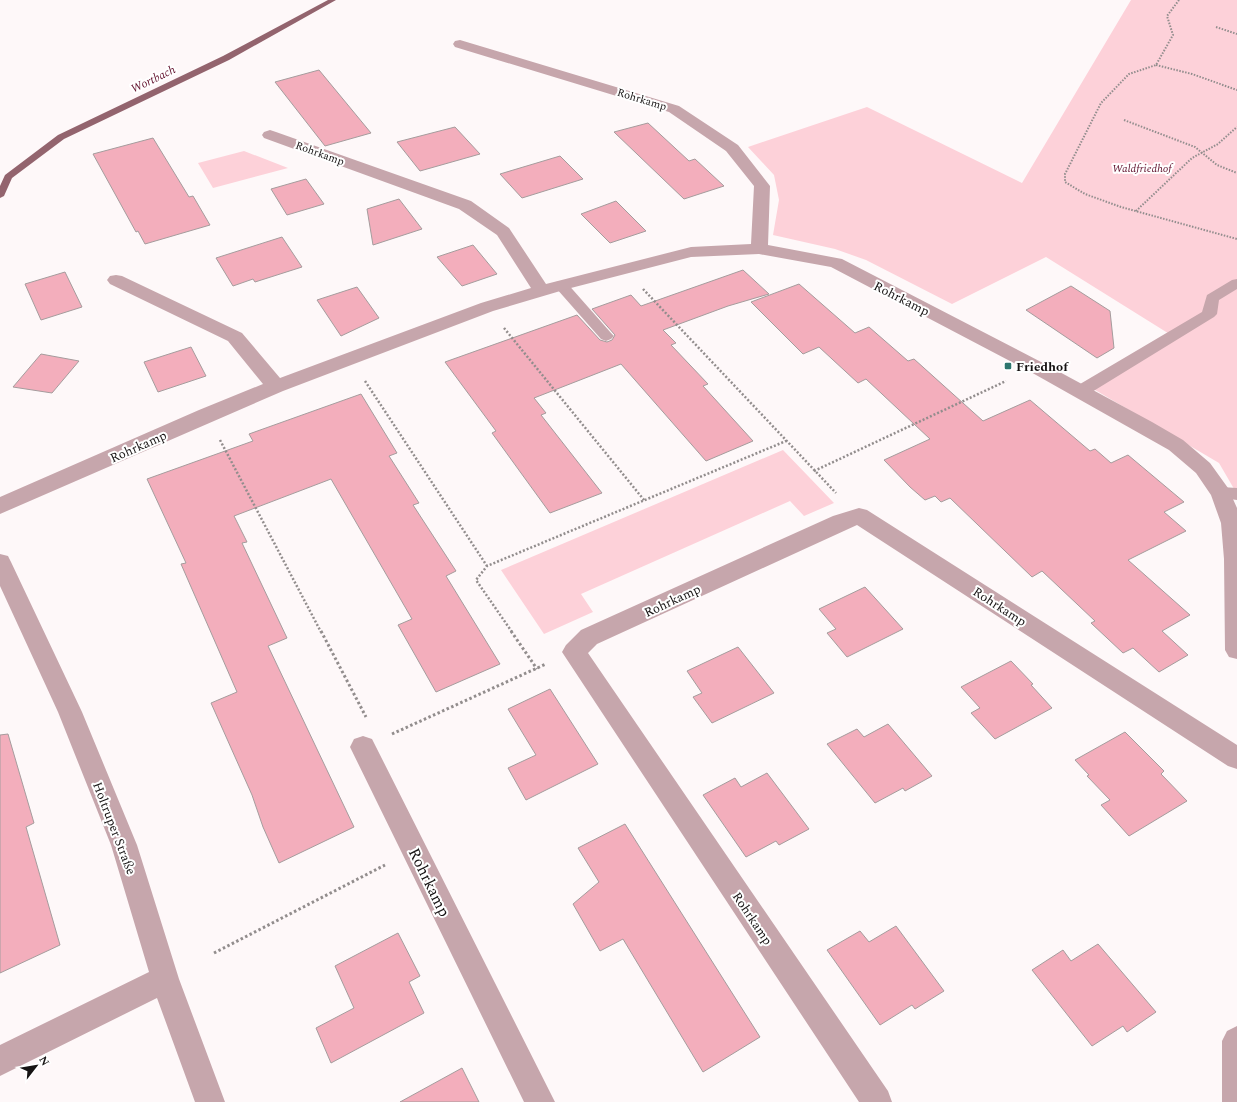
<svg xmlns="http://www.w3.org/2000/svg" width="1237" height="1102" viewBox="0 0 1237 1102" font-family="Spectral,serif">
<rect width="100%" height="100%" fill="#fef8f9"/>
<path fill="#fdd1d9" d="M 1131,0 L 1237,0 L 1237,494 L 1219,463 L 1090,387 L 1171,335 L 1046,257 L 952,304 L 866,260 L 835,249 L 773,235 L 779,200 L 774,175 L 748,147 L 867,107 L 1022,183 Z
M 244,151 L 288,168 L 213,188 L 198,163 Z
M 783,450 L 834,503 L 804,516 L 790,501 L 581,594 L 593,612 L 544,634 L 501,570 Z"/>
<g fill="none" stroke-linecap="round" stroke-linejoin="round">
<path fill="#93646e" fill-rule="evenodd" d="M 328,0 L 336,0 L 229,60 L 64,139 L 12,178 L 4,196 L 0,198 L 0,186 L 5,175 L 58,135 L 223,56 Z"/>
</g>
<path fill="#f3aebc" stroke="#a59c9d" d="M 319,70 L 371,133 L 325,146 L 275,82 Z
M 648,123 L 689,161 L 695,159 L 724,186 L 684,199 L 614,132 Z
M 455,127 L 480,154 L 420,171 L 397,142 Z
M 153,138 L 189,197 L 193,196 L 210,225 L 145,244 L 138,231 L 136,232 L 93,154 Z
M 560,156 L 583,179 L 522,198 L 500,174 Z
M 306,179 L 324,204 L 287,215 L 271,189 Z
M 399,199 L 422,229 L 373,245 L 367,209 Z
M 616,201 L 646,231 L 610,243 L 581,214 Z
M 282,237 L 302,267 L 255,282 L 253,279 L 233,286 L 216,258 Z
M 473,245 L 497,274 L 462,286 L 437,257 Z
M 743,270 L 769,294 L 728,306 L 663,330 L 676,343 L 671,345 L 708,384 L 703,386 L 753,441 L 706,461 L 621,364 L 534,398 L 546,413 L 541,415 L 602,493 L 550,513 L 492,433 L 496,431 L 445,362 L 577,315 L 600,340 L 607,342 L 612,340 L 615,335 L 592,309 L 631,295 L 641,306 Z
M 65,272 L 82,307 L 41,320 L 25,284 Z
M 799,284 L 855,333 L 869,327 L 908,361 L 914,359 L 983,421 L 1030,400 L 1090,451 L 1095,449 L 1111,463 L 1128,455 L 1184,502 L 1164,512 L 1186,531 L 1128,560 L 1190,615 L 1162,631 L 1188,655 L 1159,672 L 1133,648 L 1123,653 L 1091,623 L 1095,621 L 1042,571 L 1032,577 L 950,498 L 941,502 L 935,496 L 925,500 L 910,487 L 884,460 L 930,439 L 866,379 L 858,383 L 819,347 L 803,354 L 751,302 Z
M 1071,286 L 1110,311 L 1114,348 L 1097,358 L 1026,310 Z
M 357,287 L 379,318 L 341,336 L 317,300 Z
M 191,347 L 206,376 L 158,392 L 144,362 Z
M 41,354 L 79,361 L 52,393 L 13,387 Z
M 361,394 L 397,453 L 389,456 L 419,503 L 413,505 L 456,571 L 446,576 L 500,664 L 436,692 L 398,625 L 412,619 L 331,479 L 234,516 L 247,542 L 242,543 L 287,638 L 268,646 L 354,827 L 279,863 L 263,827 L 252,795 L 211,703 L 237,692 L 181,564 L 186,563 L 147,479 L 253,441 L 249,434 Z
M 865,587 L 903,629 L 847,657 L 827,633 L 836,629 L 819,609 Z
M 738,647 L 774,693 L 712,723 L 693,697 L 702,693 L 687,671 Z
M 1011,661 L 1033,684 L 1031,685 L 1052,708 L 995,739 L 971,713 L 980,708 L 961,687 Z
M 550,689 L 598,764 L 526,800 L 508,768 L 536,755 L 508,709 Z
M 888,724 L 932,776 L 905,791 L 903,788 L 875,803 L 827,744 L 857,729 L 864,737 Z
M 1125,732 L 1164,771 L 1161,774 L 1187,801 L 1129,836 L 1101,805 L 1110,800 L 1087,776 L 1089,775 L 1075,760 Z
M 8,734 L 34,823 L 26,827 L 60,945 L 0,973 L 0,735 Z
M 767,773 L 809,829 L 779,845 L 776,841 L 746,857 L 703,795 L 735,778 L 741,787 Z
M 625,824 L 760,1037 L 703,1072 L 623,939 L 600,951 L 573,904 L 599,882 L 578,848 Z
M 896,926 L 944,991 L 915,1009 L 912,1005 L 880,1025 L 827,950 L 860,931 L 869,942 Z
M 398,933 L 420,976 L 409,982 L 424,1013 L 331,1063 L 316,1028 L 354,1008 L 335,966 Z
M 1098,944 L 1156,1012 L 1127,1032 L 1123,1026 L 1092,1046 L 1032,970 L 1063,950 L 1071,961 Z
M 462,1068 L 479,1102 L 400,1102 Z"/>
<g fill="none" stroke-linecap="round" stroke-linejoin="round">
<path stroke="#928d8d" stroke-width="2" stroke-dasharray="1.5 1.5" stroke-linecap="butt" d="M 1179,0 L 1167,16 L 1173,35 L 1156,65 L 1129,74 L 1101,103 L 1065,174 L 1065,182 L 1085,194 L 1121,207 L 1237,239
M 1216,27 L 1237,34
M 1156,65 L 1192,74 L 1237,90
M 1124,120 L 1195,147 L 1217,165 L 1237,173
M 1136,211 L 1192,158 L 1218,144 L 1237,127"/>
<path stroke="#928d8d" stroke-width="2.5" stroke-dasharray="2 2" stroke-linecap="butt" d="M 643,289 L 836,493
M 504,328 L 644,500
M 365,381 L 487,566
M 220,440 L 321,632
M 814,471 L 1006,381
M 512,632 L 476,580 L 487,566 L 786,441"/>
<path stroke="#928d8d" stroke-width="3" stroke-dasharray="2.5 2.5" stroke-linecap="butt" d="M 321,631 L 366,717
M 511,631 L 537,669
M 392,734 L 546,664
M 214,953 L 385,865"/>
<path fill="#c6a6ac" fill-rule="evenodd" d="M 1237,279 L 1237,289 L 1219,300 L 1217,314 L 1214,317 L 1087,395 L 1081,396 L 1075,395 L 1073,391 L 1075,387 L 1202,312 L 1207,295 L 1232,280 Z
M 561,281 L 566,282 L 611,333 L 614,336 L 611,339 L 606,341 L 601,339 L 556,288 L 554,285 L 556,282 Z
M 1221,487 L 1237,488 L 1237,500 L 1215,497 L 1212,493 L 1215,489 Z"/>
<path fill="#c6a6ac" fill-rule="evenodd" d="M 460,40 L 679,106 L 738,145 L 770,186 L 768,245 L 842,259 L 1043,363 L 1152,422 L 1183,440 L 1210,463 L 1228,488 L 1237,508 L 1237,659 L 1229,657 L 1225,650 L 1224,559 L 1221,523 L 1211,495 L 1196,473 L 1169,450 L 1029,371 L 831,267 L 759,254 L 691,257 L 567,289 L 493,311 L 283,391 L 0,514 L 0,497 L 199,410 L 263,384 L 228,341 L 110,284 L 107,280 L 110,276 L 116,275 L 122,276 L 242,333 L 280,378 L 481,303 L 531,288 L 497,235 L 459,209 L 264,138 L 262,135 L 264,132 L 270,130 L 276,132 L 471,201 L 509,228 L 546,284 L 691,247 L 751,244 L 754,186 L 726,151 L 669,112 L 455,47 L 453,44 L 455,41 Z
M 859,508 L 867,510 L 1237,745 L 1237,769 L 1228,766 L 857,525 L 597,644 L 588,653 L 888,1091 L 892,1102 L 859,1102 L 562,652 L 566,645 L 581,630 L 833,516 Z
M 0,554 L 8,556 L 11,562 L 82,712 L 137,845 L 179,979 L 225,1102 L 195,1102 L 157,998 L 0,1076 L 0,1045 L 149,972 L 111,845 L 58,712 L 0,586 Z
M 363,736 L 372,739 L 555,1102 L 524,1102 L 350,747 L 354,739 Z
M 1237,1026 L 1237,1102 L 1222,1102 L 1222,1041 L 1227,1031 Z"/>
</g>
<rect fill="#2e766e" stroke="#fff" stroke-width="1.5" x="1004" y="362" width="8" height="8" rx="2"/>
<g text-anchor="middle" stroke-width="4" stroke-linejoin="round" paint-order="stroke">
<g font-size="11" fill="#161313" stroke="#fff">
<text transform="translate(642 99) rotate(17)" y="4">Rohrkamp</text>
<text transform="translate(320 153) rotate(20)" y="4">Rohrkamp</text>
</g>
<g font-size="11" font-style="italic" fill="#5f102c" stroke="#fff">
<text x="1142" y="172">Waldfriedhof</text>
</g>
<g font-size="12" font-style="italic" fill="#64142f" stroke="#fff">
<text transform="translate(153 79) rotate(-26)" y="4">Wortbach</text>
</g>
<g font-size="13" fill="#161313" stroke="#fff">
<text transform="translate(902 298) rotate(27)" y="5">Rohrkamp</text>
<text transform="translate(138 446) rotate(-24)" y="5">Rohrkamp</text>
<text transform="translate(672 600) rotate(-25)" y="5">Rohrkamp</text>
<text transform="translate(1000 606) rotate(33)" y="5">Rohrkamp</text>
<text transform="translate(115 828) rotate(69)" y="5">Holtruper Straße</text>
<text transform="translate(753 918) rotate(56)" y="5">Rohrkamp</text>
</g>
<g font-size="13" font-weight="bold" fill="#161313" stroke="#fff" text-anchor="start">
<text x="1016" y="371">Friedhof</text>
</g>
<g font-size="16" fill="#161313" stroke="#fff">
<text transform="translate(430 882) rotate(64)" y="6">Rohrkamp</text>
</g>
</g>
<g transform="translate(36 1066) rotate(59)" stroke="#ffffff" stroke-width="3" paint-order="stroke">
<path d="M0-3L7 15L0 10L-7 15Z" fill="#161313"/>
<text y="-6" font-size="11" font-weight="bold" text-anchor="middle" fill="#161313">N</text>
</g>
</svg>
